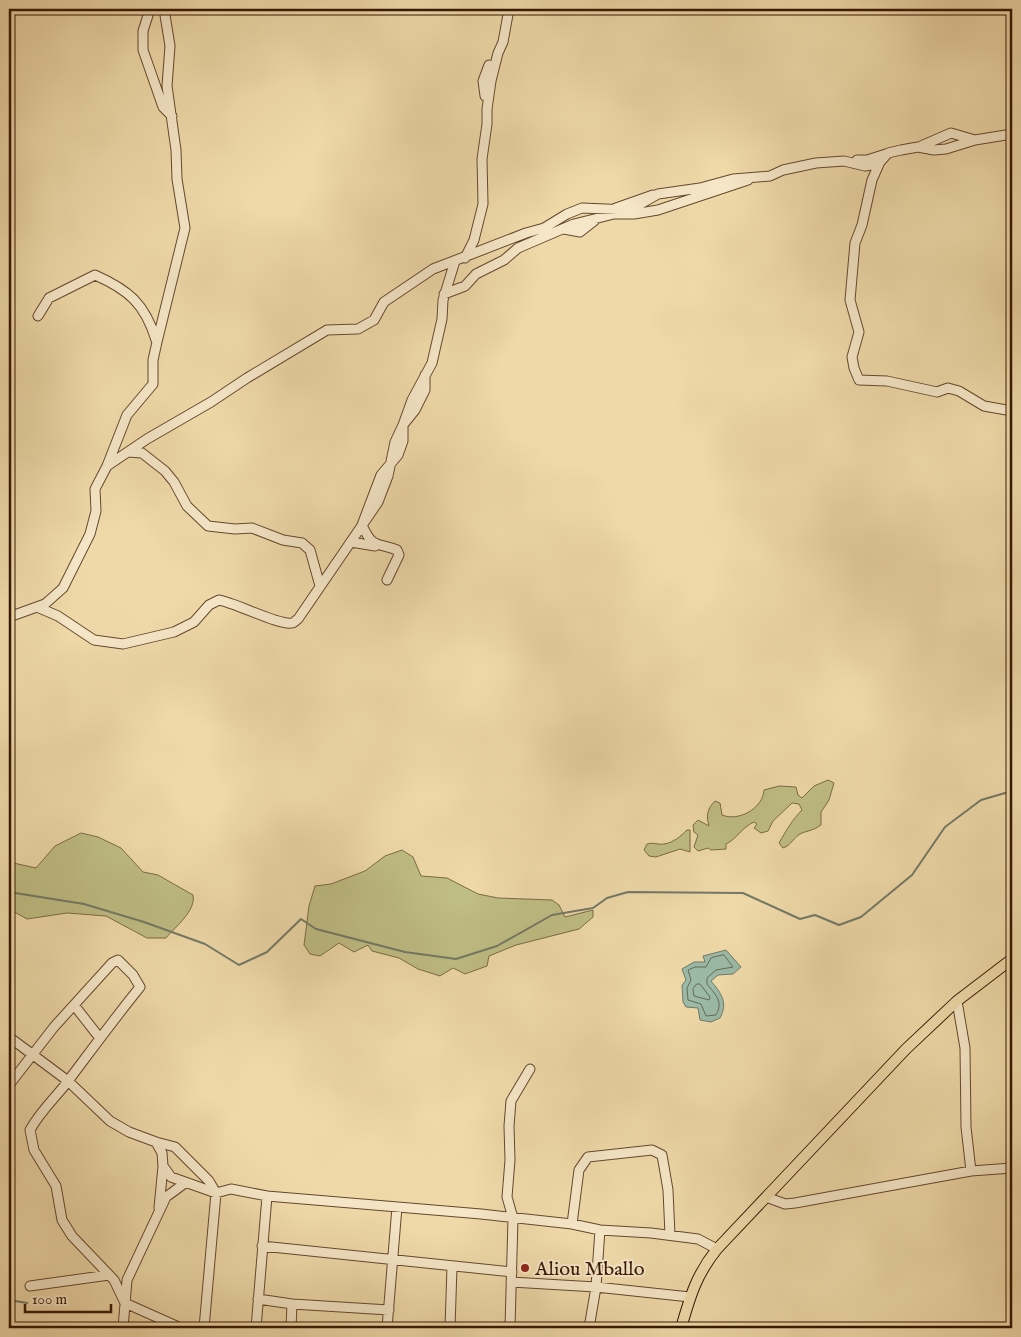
<svg xmlns="http://www.w3.org/2000/svg" width="1021" height="1337" viewBox="0 0 1021 1337" font-family="'IM FELL English',serif">
<rect width="100%" height="100%" fill="#efd9a9"/>
<filter id="stains"><feTurbulence type="fractalNoise" baseFrequency=".004" numOctaves="4"/><feColorMatrix values="0 0 0 0 .2 0 0 0 0 .09 0 0 0 0 .02 0 0 0 .5 -.17"/></filter>
<radialGradient id="worn" r=".72"><stop offset=".6" stop-color="#630" stop-opacity="0"/><stop offset="1" stop-color="#630" stop-opacity=".3"/></radialGradient>
<path fill="#bfbe84" stroke="#7b6b44" d="M 828,780 L 834,783 L 829,800 L 821,812 L 821,825 C 812,831 810,830 802,833 C 793,837 792,845 783,848 L 779,843 C 786,831 792,820 802,810 L 799,804 L 792,803 L 773,821 L 768,831 L 761,833 L 754,828 L 757,824 L 754,822 C 741,828 738,838 726,844 L 726,849 L 711,850 L 708,848 L 698,851 L 694,847 L 698,835 L 694,832 L 693,825 L 698,820 L 709,826 C 706,816 707,809 715,801 L 720,803 L 722,815 C 739,822 763,808 764,790 L 779,786 L 796,787 L 798,795 L 802,798 L 814,786 Z
M 687,830 L 690,830 L 690,852 L 680,849 L 656,857 L 649,856 L 644,850 L 647,844 C 654,842 658,845 664,844 C 673,843 681,836 687,830 Z
M 81,833 L 98,837 L 121,848 L 143,872 L 158,875 L 193,895 C 196,911 176,926 166,938 L 147,938 L 106,916 L 67,913 L 27,919 L 9,909 L 9,862 L 36,868 L 55,846 Z
M 402,850 L 413,857 L 421,876 L 447,878 L 478,894 L 498,898 L 552,900 L 559,905 L 565,917 L 593,910 L 593,917 L 579,929 L 516,945 L 489,956 L 487,966 L 465,974 L 453,968 L 440,976 L 418,969 L 399,958 L 372,951 L 368,945 L 354,952 L 339,943 L 320,956 L 310,954 L 304,945 L 309,906 L 315,886 L 331,884 L 365,871 L 385,856 Z"/>
<path fill="#9abaa7" stroke="#727966" d="M 726,950 L 741,967 L 733,974 L 718,975 L 711,981 C 722,994 728,1003 720,1018 L 711,1022 L 700,1020 L 698,1008 L 686,1007 L 683,1002 L 682,985 L 686,980 L 682,969 L 694,962 L 705,962 L 703,956 Z"/>
<g fill="none" stroke-linecap="round" stroke-linejoin="round">
<path stroke="#686956" stroke-width="1" d="M 724,955 L 733,967 L 716,970 L 707,978 L 707,984 C 715,994 724,1002 716,1015 L 706,1016 L 701,1004 L 688,1000 L 687,988 L 691,980 L 688,970 L 695,967 L 706,967 L 711,958 Z
M 697,984 L 700,984 L 710,997 L 709,1000 L 694,996 L 693,989 Z"/>
<path stroke="#727966" stroke-width="2" d="M 9,892 L 84,904 L 144,922 L 205,944 L 239,965 L 267,952 L 301,919 L 316,929 L 405,952 L 456,959 L 497,946 L 552,915 L 593,908 L 607,898 L 628,892 L 743,893 L 800,919 L 815,915 L 839,925 L 861,917 L 912,875 L 945,827 L 981,800 L 1012,791
M 9,1300 L 27,1303"/>
<defs>
<path id="minor" d="M 150,9 L 143,31 L 143,50 L 163,107 L 172,116
M 485,96 L 483,81 L 489,65
M 921,146 L 951,133 L 975,140
M 857,160 L 867,160 L 886,154
M 880,162 L 872,180 L 862,225 L 855,243 L 850,300 L 859,332 L 852,357 L 854,368 L 859,380 L 887,381 L 937,392 L 948,388 L 959,391 L 984,406 L 1012,411
M 616,208 L 653,195
M 564,229 L 580,232 L 594,221
M 465,258 L 474,240 L 483,204 L 482,159 L 487,124 L 487,109 L 491,81 L 498,53 L 503,42 L 509,9
M 444,294 L 465,286 L 476,274 L 504,260 L 518,248 L 574,224 L 614,214 L 634,214 L 658,210 L 748,180
M 38,316 L 49,298 L 95,275 C 129,290 145,304 156,340
M 128,452 L 142,453 L 165,471 L 174,482 L 187,506 L 208,526 L 235,529 L 252,528 L 283,540 L 302,543 L 310,550 L 320,586
M 107,466 L 127,415 L 153,384 L 153,360 L 157,342 L 185,228 L 177,179 L 176,150 L 167,86 L 170,46 L 164,9
M 351,542 L 375,546
M 387,580 L 399,555 L 397,550 C 376,542 373,549 362,525 L 381,475 L 398,455 L 403,441 L 403,425 L 412,400 L 432,363 L 442,319 L 443,300 L 455,261
M 37,607 L 58,616 L 94,640 L 123,644 L 174,632 L 194,622 L 209,605 L 219,600 C 236,603 280,626 292,623 C 294,623 296,620 298,619 L 378,502 L 388,476 L 395,442 L 403,425 L 415,410 L 425,390 L 425,375
M 9,617 L 45,604 L 63,588 L 90,534 L 96,511 L 95,489 L 107,466 L 147,439 L 211,402 L 247,378 L 327,330 L 358,329 L 374,320 L 384,302 L 433,269 L 526,233 L 544,228 L 567,214 L 582,208 L 630,210 L 658,194 L 700,188 L 733,179 L 770,176 L 783,170 L 816,163 L 844,161 L 865,166 L 872,165 L 880,162 L 888,153 L 901,150 L 918,147 L 934,150 L 946,149 L 975,140 L 1012,134
M 957,1001 L 965,1048 L 966,1127 L 971,1171
M 74,1005 L 99,1037
M 9,1037 L 68,1081 L 110,1121 L 129,1132 L 156,1142 L 162,1153 L 163,1166 L 171,1177 L 216,1193 L 231,1189 L 267,1196 L 481,1214 L 572,1224 L 600,1230 L 651,1233 L 698,1239 L 717,1249
M 9,1085 L 54,1027 L 112,963 L 118,960 L 133,975 L 140,987 C 114,1019 90,1052 65,1085 C 53,1100 40,1112 30,1130 L 34,1150 L 56,1186 L 62,1220 L 72,1236 L 114,1280 L 125,1303 L 181,1328
M 156,1142 L 175,1147 L 209,1181 L 216,1193 L 204,1328
M 766,1197 L 785,1204 L 795,1203 L 971,1171 L 1012,1168
M 159,1208 L 163,1166
M 572,1224 L 579,1170 L 588,1157 L 652,1150 L 662,1155 L 668,1190 L 670,1235
M 262,1246 L 512,1272
M 511,1282 L 596,1287 L 690,1297
M 30,1286 L 109,1275
M 258,1299 L 292,1304 L 389,1310
M 123,1328 L 127,1280 L 166,1197 L 185,1183
M 256,1328 L 267,1196
M 291,1328 L 292,1304
M 387,1328 L 397,1207
M 450,1328 L 452,1267
M 510,1328 L 513,1218 L 507,1197 L 510,1160 L 509,1126 L 511,1101 L 530,1069
M 589,1328 L 596,1287 L 600,1230"/>
<path id="major" d="M 681,1328 C 690,1297 696,1275 717,1249 L 906,1049 L 957,1001 L 1012,959"/>
</defs>
<use href="#minor" stroke="#65482d" stroke-width="11"/>
<use href="#major" stroke="#371804" stroke-width="12"/>
<use href="#minor" stroke="#f5e6c7" stroke-width="9"/>
<use href="#major" stroke="#efd9a9" stroke-width="10"/>
</g>
<circle fill="#8f2418" stroke="#f5e6c7" stroke-width="2" cx="525" cy="1268" r="5"/>
<g text-anchor="middle" stroke-width="4" stroke-linejoin="round" paint-order="stroke">
<g font-size="20" fill="#371804" stroke="#f5e6c7" text-anchor="start">
<text x="535" y="1275">Aliou Mballo</text>
</g>
</g>
<rect width="1021" height="1337" fill="none" stroke="#efd9a9" stroke-width="30"/>
<rect x="10" y="10" width="1001" height="1317" fill="none" stroke="#371804" stroke-width="2.5"/>
<rect x="15" y="15" width="991" height="1307" fill="none" stroke="#371804"/>
<path d="M25 1304v8h86v-8" fill="none" stroke="#371804" stroke-width="2.5"/>
<text x="32" y="1304" font-size="15" fill="#371804" stroke="#f5e6c7" stroke-width="4" paint-order="stroke">100 m</text>
<rect width="100%" height="100%" filter="url(#stains)"/>
<rect width="100%" height="100%" fill="url(#worn)"/>
</svg>
